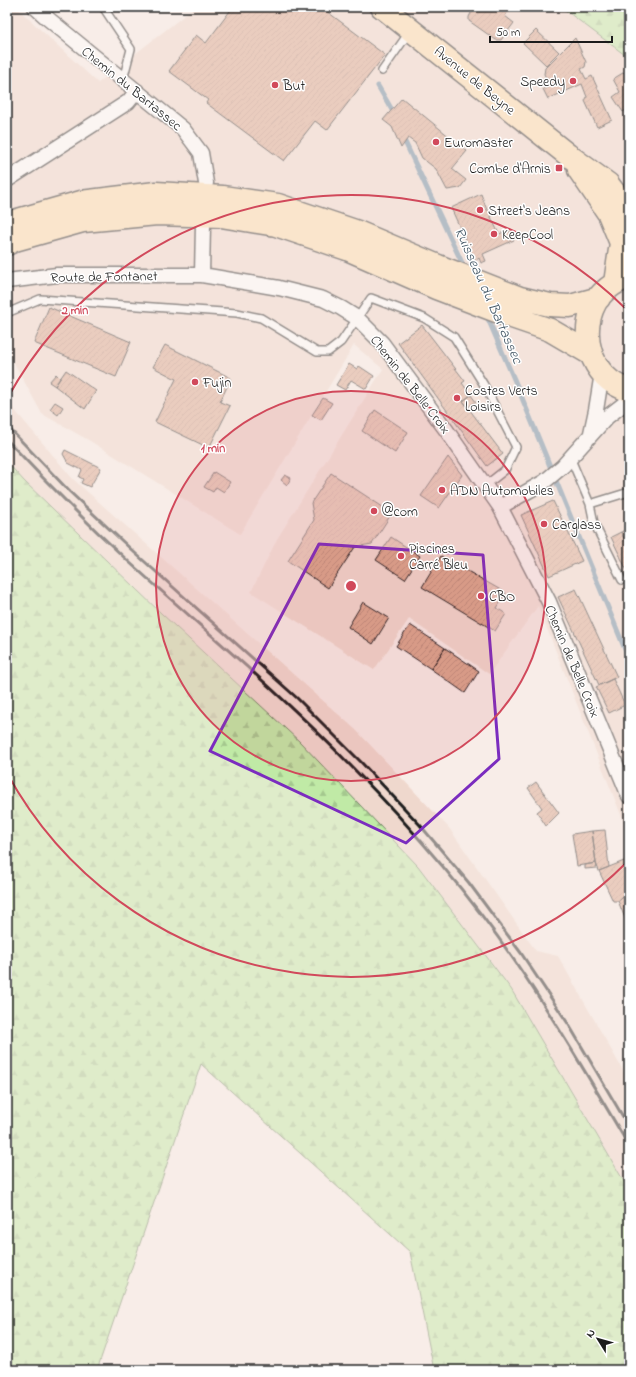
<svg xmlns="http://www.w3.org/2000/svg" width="636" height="1377" viewBox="0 0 636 1377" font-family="'Indie Flower',sans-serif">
<defs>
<pattern id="forest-firs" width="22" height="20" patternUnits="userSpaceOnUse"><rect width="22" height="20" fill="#c0eaa6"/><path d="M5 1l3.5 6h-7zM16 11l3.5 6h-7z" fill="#a4c88e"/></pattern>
<pattern id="building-hatch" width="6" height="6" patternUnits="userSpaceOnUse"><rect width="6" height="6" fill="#daa68e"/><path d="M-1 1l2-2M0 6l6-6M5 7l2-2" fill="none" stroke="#ba8e7a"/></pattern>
</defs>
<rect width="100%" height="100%" fill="#f8ede8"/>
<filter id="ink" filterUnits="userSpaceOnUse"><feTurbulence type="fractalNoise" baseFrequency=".025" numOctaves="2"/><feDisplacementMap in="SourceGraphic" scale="8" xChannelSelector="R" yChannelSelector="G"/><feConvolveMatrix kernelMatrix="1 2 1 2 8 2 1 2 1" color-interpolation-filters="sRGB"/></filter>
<g filter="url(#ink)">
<path fill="#efd8cd" d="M 7,7 L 16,7 L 98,83 L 195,7 L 561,7 L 629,58 L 629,835 L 538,606 L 489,674 L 409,619 L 374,670 L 251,592 L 277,539 L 383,369 L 354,345 L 240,534 L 90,441 L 42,414 L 7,350 Z
M 7,401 L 73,479 L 356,730 L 449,828 L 536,951 L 558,956 L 629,1081 L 629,1190 L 511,989 L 418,866 L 300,742 L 162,614 L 24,481 L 7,462 Z"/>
<path fill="url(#forest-firs)" stroke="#6e8361" d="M 561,7 L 622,7 L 629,24 L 629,58 Z
M 7,462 L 24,481 L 162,614 L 300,742 L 418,866 L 511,989 L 629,1190 L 629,1370 L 434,1370 L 410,1252 L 201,1064 L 97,1370 L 7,1370 Z"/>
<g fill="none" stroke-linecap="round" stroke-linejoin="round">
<path stroke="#65859d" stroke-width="5" d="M 378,86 L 392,110
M 405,142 L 465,269
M 486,314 L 520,393 L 629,659"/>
</g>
<path fill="url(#building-hatch)" stroke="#1c1c1c" d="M 233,7 L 321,7 L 385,55 L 327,130 L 315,121 L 284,161 L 206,103 L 208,100 L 169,71 L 196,35 L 206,43 Z
M 474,7 L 502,7 L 508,11 L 505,16 L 514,23 L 501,40 L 496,40 L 469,21 L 469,17 Z
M 536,30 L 559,52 L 546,65 L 523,43 Z
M 575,38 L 586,62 L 585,67 L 581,69 L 586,79 L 592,76 L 612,120 L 597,127 L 585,101 L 587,97 L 582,84 L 548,99 L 543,89 L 550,86 L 544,74 L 545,68 Z
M 626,71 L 629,75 L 629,108 L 623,112 L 613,97 L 620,92 L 613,79 Z
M 402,98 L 467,151 L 452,169 L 466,180 L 460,188 L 447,190 L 436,169 L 422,158 L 415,143 L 408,138 L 401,148 L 392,127 L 383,120 Z
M 481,194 L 487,210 L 493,211 L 491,217 L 499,234 L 509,230 L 514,240 L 483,254 L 486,261 L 481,263 L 479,258 L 475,261 L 451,208 Z
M 49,307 L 131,342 L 116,377 L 34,343 Z
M 422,325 L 465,381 L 462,383 L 471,395 L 463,401 L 503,454 L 487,466 L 398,343 Z
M 165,345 L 231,378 L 220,402 L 230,406 L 209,448 L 155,422 L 176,379 L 153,367 Z
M 349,364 L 357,369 L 359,366 L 374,376 L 366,389 L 351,380 L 345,390 L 336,385 Z
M 66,370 L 96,391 L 85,409 L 55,386 Z
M 56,374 L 60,378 L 55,386 L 49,382 Z
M 471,395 L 476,402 L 468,407 L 463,401 Z
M 323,398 L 332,403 L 321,420 L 312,415 Z
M 55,402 L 63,407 L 58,415 L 50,409 Z
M 375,410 L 408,432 L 395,453 L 362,431 Z
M 65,450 L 101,468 L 90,487 L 81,483 L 83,479 L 79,477 L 82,470 L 68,463 L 63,454 Z
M 448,457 L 462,475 L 439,508 L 421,496 Z
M 214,472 L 230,482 L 224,492 L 216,487 L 213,492 L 204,487 Z
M 331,473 L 392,513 L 372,544 L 355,547 L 328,588 L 288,561 L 314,520 L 311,503 Z
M 285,475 L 291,478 L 287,485 L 281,480 Z
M 553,501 L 582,561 L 549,576 L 521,515 Z
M 629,528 L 629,549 L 621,532 Z
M 621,532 L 629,549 L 629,575 L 611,537 Z
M 391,537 L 420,556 L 405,579 L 376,560 Z
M 441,556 L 506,593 L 497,608 L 506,614 L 495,631 L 422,587 Z
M 576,589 L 617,677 L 599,685 L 558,597 Z
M 363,602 L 389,618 L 373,644 L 348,627 Z
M 410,625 L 445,648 L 431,669 L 396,646 Z
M 445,648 L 479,671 L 465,693 L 431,669 Z
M 613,679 L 625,705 L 609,713 L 596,687 Z
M 536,782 L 559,813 L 546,826 L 537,812 L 542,808 L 528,788 Z
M 605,830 L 609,867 L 599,871 L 596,863 L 592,831 Z
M 592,831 L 596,863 L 577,866 L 572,834 Z
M 629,859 L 629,893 L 618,901 L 613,901 L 599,871 Z
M 596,863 L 597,868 L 585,869 L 585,865 Z
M 629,893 L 629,928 L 618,901 Z"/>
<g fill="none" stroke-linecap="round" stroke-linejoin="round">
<defs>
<path id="service" d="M 103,7 L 131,49 L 123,80
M 382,71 L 410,31
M 7,313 L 40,299 L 237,313 L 261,318 L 317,352 L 328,352 L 341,342 L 371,298 L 424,318 L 454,337 L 484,385 L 516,447 L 505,470 L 486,485
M 570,457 L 590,504 L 629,492
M 590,504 L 594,523 L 622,580"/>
<path id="minor" d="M 35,7 L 46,17 L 183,129 L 201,153 L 206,183
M 7,180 L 128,102 L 137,91
M 202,275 L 203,225
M 7,281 L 57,275 L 202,275 L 279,288 L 323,299 L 341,308 L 357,318 L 382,343 L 447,431 L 500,507 L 549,602 L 629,796
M 591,433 L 596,410 L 602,373
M 500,507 L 544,482 L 563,466 L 607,417 L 629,400"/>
<path id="primary" d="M 382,7 L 568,155 L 608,184 L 629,212
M 579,170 L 609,214 L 621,243 L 615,283
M 7,223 L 81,202 L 156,193 L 223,197 L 278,205 L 355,231 L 438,266 L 520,298 L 550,305 L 570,306 L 599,298
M 7,244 L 15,240 L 83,221 L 157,214 L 221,216 L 276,225 L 347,249 L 436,288 L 512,317 L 550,330 L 591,354
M 629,276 C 617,282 607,287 599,297 C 576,329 590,380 629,390"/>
</defs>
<use href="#service" stroke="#1c1c1c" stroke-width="10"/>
<use href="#minor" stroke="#1c1c1c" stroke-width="17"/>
<use href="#primary" stroke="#1c1c1c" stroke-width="25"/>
<use href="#service" stroke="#fff" stroke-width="7"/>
<use href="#minor" stroke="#fff" stroke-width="14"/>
<use href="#primary" stroke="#fddcac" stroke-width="22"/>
<path stroke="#1c1c1c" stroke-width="3" d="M 7,426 L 70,492 L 135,553 L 297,698 L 361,762 L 420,825 L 469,883 L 521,953 L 569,1025 L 629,1127
M 7,440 C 46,482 86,522 128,561 C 203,629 282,694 352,767 C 411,827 467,891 514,960 C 555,1020 592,1083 629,1146"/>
</g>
</g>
<path d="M0 0H636V1377H0ZM 319,544 L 483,555 L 499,759 L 406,843 L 210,751 Z" fill="#f8ede8" fill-opacity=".55" fill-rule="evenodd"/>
<path fill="none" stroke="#7b2cbf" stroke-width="3" stroke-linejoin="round" d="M 319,544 L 483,555 L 499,759 L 406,843 L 210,751 Z"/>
<circle cx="351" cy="586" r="195" fill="#d1495b" fill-opacity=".12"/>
<g fill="none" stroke="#d1495b" stroke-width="2">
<circle cx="351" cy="586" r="195"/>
<path d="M627 862A391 391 0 0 1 7 773M7 399A391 391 0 0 1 627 310"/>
</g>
<g fill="#d1495b" stroke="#fff" stroke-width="1.5">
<circle cx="573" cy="81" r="4"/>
<circle cx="275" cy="85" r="4"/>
<circle cx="436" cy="142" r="4"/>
<rect x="555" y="164" width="8" height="8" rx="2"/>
<circle cx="480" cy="210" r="4"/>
<circle cx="494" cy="234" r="4"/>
<circle cx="195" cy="382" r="4"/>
<circle cx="457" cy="398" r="4"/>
<circle cx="442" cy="490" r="4"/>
<circle cx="374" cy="511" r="4"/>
<circle cx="544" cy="524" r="4"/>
<circle cx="401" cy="556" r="4"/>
<circle cx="481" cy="596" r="4"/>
</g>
<g text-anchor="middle" stroke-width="3" stroke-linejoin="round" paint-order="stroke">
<g font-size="14" fill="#1c1c1c" stroke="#fff">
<text transform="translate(475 80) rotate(39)" y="5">Avenue de Beyne</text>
<text transform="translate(132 88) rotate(39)" y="5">Chemin du Bartassec</text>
<text transform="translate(104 276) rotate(-1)" y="5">Route de Fontanet</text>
<text transform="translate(411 384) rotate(52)" y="5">Chemin de Belle Croix</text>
<text transform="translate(573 661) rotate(67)" y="5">Chemin de Belle Croix</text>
</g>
<g font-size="14" fill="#1c1c1c" stroke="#fff" text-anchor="start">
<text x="565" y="86" text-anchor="end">Speedy</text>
<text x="283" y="90">But</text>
<text x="444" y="147">Euromaster</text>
<text x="551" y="173" text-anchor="end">Combe d'Arnis</text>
<text x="488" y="215">Street's Jeans</text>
<text x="502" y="239">KeepCool</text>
<text x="203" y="387">Fujin</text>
<text x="465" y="395">Costes Verts<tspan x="465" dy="16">Loisirs</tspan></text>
<text x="450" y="495">ADN Automobiles</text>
<text x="382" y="516">@com</text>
<text x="552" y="529">Carglass</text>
<text x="409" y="553">Piscines<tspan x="409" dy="16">Carré Bleu</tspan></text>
<text x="489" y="601">CBO</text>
</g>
<g font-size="15" font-style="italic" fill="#465967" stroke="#fff">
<text transform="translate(489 295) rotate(66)" y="5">Ruisseau du Bartassec</text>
</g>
</g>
<circle cx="351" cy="586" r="6" fill="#d1495b" stroke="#fff" stroke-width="2"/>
<g font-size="12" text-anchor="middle" font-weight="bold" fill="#d1495b" stroke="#fff" stroke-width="3" stroke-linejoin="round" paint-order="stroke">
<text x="75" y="314">2 min</text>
<text x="213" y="452">1 min</text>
</g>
<rect width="636" height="1377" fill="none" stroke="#fff" stroke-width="24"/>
<rect x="12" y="12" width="612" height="1353" fill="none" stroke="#1c1c1c" stroke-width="1.5" filter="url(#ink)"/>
<g transform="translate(598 1339) rotate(307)" stroke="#ffffff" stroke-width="3" paint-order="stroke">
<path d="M0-3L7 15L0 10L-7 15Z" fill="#1c1c1c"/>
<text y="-6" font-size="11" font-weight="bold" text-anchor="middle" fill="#1c1c1c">N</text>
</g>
<path d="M490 36v6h122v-6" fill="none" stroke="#1c1c1c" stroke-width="2"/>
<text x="496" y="36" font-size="12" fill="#1c1c1c" stroke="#ffffff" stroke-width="3" paint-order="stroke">50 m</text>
</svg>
